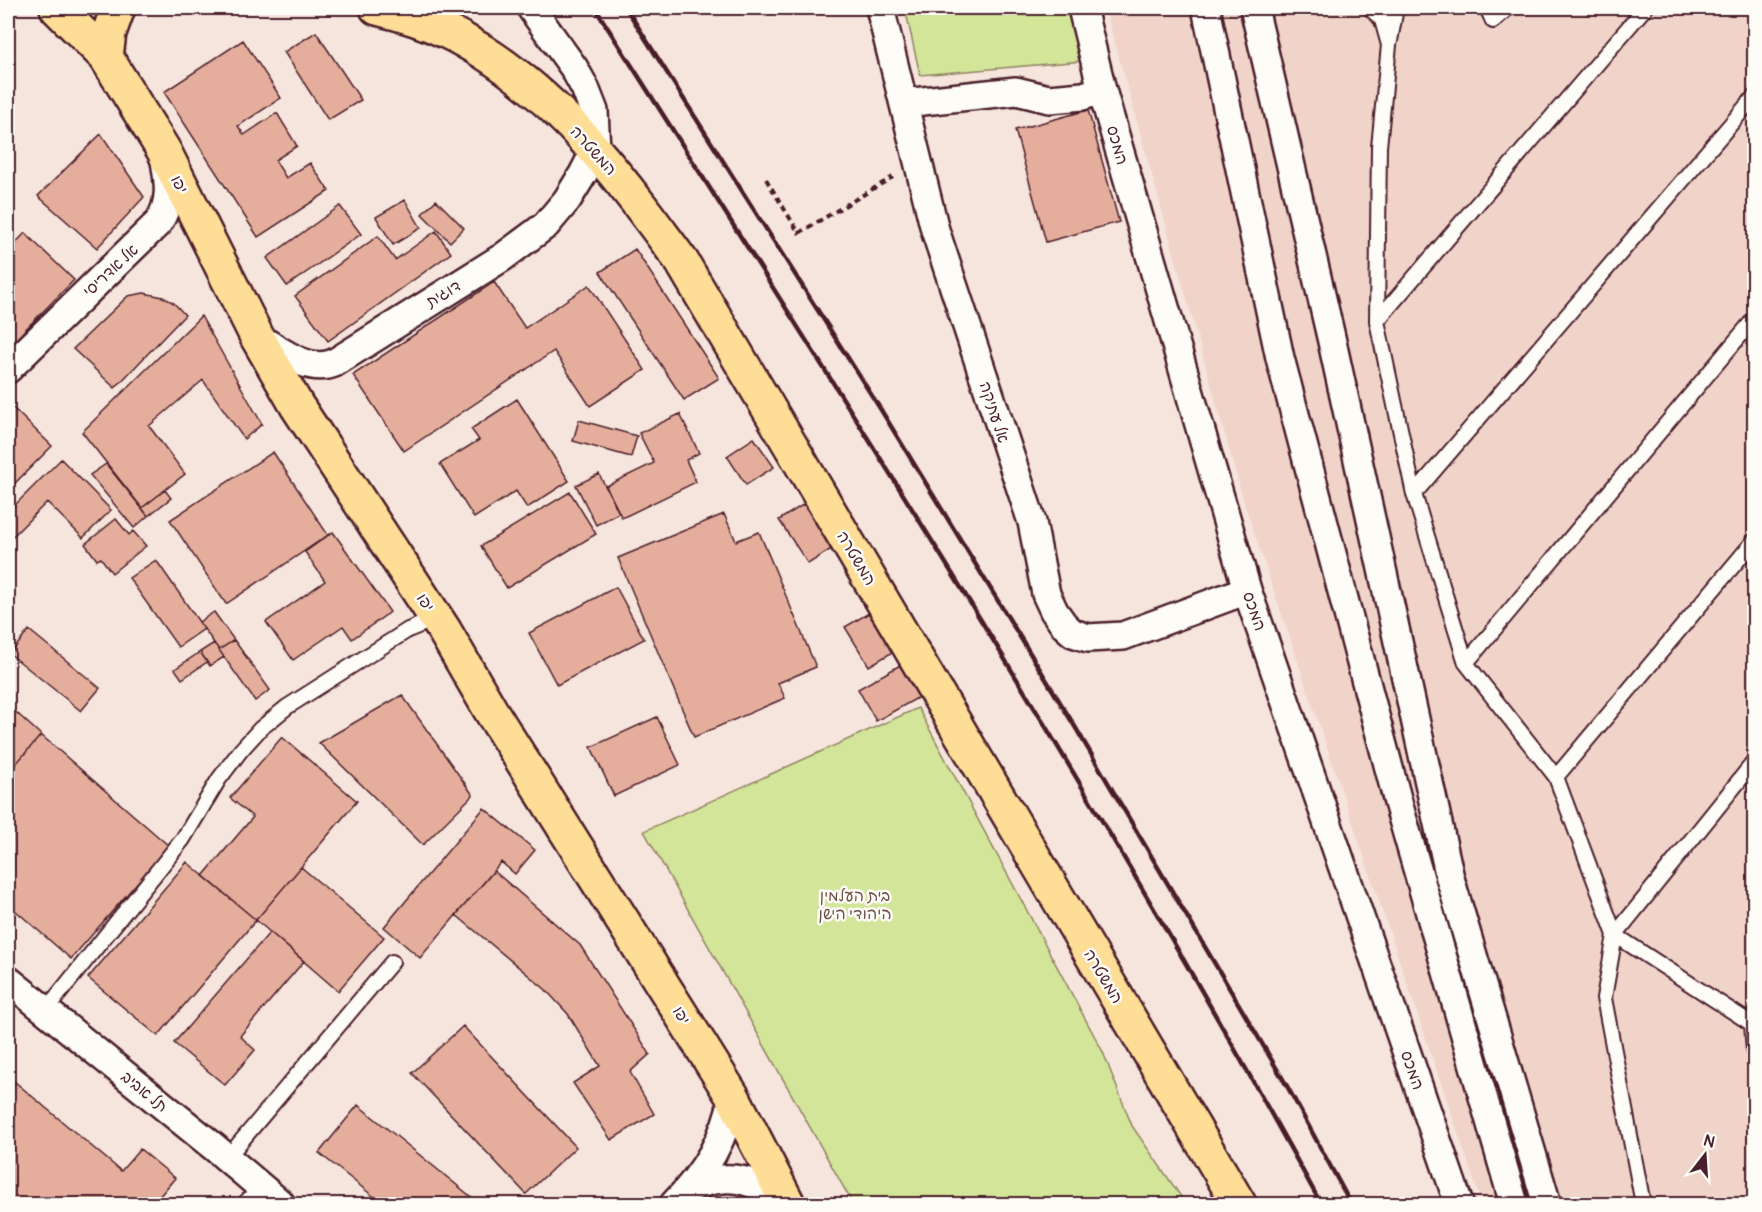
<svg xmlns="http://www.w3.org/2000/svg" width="1762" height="1212" viewBox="0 0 1762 1212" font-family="Pangolin,'Playpen Sans Hebrew',sans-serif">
<rect width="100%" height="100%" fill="#f6e5dc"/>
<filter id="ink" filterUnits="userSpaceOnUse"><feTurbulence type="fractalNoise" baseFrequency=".0167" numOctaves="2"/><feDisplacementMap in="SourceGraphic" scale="12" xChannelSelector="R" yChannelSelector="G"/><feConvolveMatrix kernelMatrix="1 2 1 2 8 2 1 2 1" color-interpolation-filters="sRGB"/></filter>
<g filter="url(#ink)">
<path fill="#f1d4c9" d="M 1105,8 L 1754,8 L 1754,1204 L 1482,1204 L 1245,506 Z"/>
<path fill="#d3e599" stroke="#8e8262" stroke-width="1.5" d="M 905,8 L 1069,8 L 1083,61 L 920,75 Z
M 918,708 L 1103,1052 L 1132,1126 L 1186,1204 L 853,1204 L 644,831 Z"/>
<path fill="#e5ae9c" stroke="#4a1f2b" stroke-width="1.5" d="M 316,32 L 361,100 L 328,120 L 284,52 Z
M 243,40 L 281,98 L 238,126 L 244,135 L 277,113 L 297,146 L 275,160 L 286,178 L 310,163 L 329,191 L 258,237 L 164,92 Z
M 1088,110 L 1119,222 L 1046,242 L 1015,130 Z
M 101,134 L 144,197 L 97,248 L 38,196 Z
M 405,200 L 421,228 L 393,245 L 376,217 Z
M 436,200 L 464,228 L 450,242 L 422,214 Z
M 340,206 L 361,234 L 287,286 L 267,258 Z
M 436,231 L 451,253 L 328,341 L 295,296 L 378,236 L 395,260 Z
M 25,233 L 74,280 L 9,346 L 8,344 L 8,251 Z
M 635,249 L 719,378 L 684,400 L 600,272 Z
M 494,282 L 525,328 L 589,285 L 645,370 L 590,406 L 554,351 L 404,451 L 353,375 Z
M 144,293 L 163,297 L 174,303 L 185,315 L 115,388 L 73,349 L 128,296 Z
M 201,316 L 262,424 L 244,439 L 203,380 L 149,426 L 185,474 L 142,508 L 82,432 Z
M 517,399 L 569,481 L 527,508 L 516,491 L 474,518 L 440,464 L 479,440 L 471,429 Z
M 11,406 L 52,446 L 11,487 L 8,483 L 8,409 Z
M 680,414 L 699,453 L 686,460 L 696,482 L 622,518 L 606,486 L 654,463 L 639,433 Z
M 579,420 L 637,436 L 631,457 L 573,441 Z
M 754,438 L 774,467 L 746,485 L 727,456 Z
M 273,452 L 328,535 L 226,604 L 170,520 Z
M 61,459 L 111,510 L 83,538 L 47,502 L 8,541 L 8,512 Z
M 106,464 L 148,516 L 134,528 L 90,475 Z
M 599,474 L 619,513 L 596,525 L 576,485 Z
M 165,490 L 171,498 L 148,516 L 142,508 Z
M 570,492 L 596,534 L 507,588 L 481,546 Z
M 804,504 L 833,548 L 808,564 L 779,520 Z
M 724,514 L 736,541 L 759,532 L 816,667 L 778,683 L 785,698 L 694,737 L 618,558 Z
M 116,519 L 129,535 L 133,531 L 146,546 L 112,573 L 101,558 L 97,560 L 85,544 Z
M 333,532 L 390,612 L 352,639 L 343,626 L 293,660 L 266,622 L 325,581 L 305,552 Z
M 156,560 L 204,629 L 178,647 L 129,578 Z
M 616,587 L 644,639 L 557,685 L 529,633 Z
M 874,610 L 898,649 L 869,666 L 845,627 Z
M 214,612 L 234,640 L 219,650 L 199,622 Z
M 29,630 L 100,688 L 81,711 L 10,654 Z
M 234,640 L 270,690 L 255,701 L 219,650 Z
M 214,643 L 224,657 L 210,666 L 200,652 Z
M 200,652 L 207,662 L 182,679 L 175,669 Z
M 902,664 L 921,696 L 876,721 L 858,689 Z
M 402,695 L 473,795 L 423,845 L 319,743 Z
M 8,705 L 41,735 L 8,773 Z
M 657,717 L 680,765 L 614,796 L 591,747 Z
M 41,735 L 169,846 L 71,959 L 8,904 L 8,773 Z
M 282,737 L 357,801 L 256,920 L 203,876 L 253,817 L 230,798 Z
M 484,808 L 535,850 L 515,874 L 501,862 L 420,958 L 384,927 Z
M 187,862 L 256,920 L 158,1036 L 88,978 Z
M 301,867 L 384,937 L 338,991 L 256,920 Z
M 494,871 L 580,945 L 650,1054 L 630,1072 L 654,1114 L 611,1140 L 573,1083 L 600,1066 L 568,1014 L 545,989 L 456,915 Z
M 270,932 L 304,961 L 240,1036 L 255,1050 L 225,1085 L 174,1043 Z
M 463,1026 L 576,1147 L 526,1194 L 412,1073 Z
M 8,1076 L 121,1171 L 140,1149 L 175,1178 L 153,1204 L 8,1204 Z
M 358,1105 L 480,1204 L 383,1204 L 319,1153 Z"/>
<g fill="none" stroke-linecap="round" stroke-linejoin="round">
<defs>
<path id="lane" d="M 1370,8 L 1382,20 L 1389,45 L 1379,147 L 1377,321 L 1414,494 L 1466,663 L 1556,777 L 1615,935 L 1752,1024
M 1487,8 L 1493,21 L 1508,8
M 1390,41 L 1396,8
M 1377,321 L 1645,8
M 1414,494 L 1754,97
M 1466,663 L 1754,319
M 1556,777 L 1754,541
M 46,1010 L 183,839 L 219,779 L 241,750 L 260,729 L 287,707 L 408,630 L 425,623 L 439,628
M 1754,1021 L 1752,1024 L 1754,1052
M 227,1158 L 392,962
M 244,1204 L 261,1187
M 1643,1204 L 1604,998 L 1615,935 L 1754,762"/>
<path id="street" d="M 880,8 L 935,230 L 1032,522 L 1046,594 L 1054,611 L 1064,625 L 1073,633 L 1088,638 L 1123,636 L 1247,590
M 1082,8 L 1102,90 L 1247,590 L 1459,1204
M 1206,8 L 1280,358 L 1399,806 L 1514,1204
M 1254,8 L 1331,337 L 1450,878 L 1547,1204
M 904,103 L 1016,91 L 1049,99 L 1083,96 L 1102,90
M 257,337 C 280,350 308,374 334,363 L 503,257 L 546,225 L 567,200 L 583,174 L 596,149 L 594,111 L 585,88 L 574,68 L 531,8
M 8,369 L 158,223 C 172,203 169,183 165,161
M 8,980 L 214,1147 L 281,1204
M 692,1187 C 729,1171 749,1180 784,1197
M 674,1204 C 704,1174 725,1140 733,1097"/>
<path id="highway" d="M 57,8 L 106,57 L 164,151 L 257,337 L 297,406 L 444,630 L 491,711 L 733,1097 L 788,1204
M 377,8 C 402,14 427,22 450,33 C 461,38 471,45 482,51 C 566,104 624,183 682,262 L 1239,1204
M 106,57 L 109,33 L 118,8"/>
</defs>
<use href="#lane" stroke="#4a1f2b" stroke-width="18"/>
<use href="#street" stroke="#4a1f2b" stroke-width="32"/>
<use href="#highway" stroke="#4a1f2b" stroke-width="38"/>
<path stroke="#4a1f2b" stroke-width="4" stroke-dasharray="6 4.5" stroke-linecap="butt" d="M 766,179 L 799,233 L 893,177"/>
<use href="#lane" stroke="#fdfcf7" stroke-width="14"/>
<use href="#street" stroke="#fdfcf7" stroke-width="27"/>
<use href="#highway" stroke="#fedd96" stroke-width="33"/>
<path stroke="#4a1f2b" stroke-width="4.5" d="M 595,8 C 846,401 1098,795 1321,1204
M 626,8 L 881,410 L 1074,725 L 1287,1086 L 1351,1204"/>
</g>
</g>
<g text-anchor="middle" stroke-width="5" stroke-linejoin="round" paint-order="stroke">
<g font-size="16" fill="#4a1f2b" stroke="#fdfcf7">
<text transform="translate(1118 145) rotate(74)" y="6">המכס</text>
<text transform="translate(594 150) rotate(48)" y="6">המשטרה</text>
<text transform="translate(180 184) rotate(63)" y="6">יפו</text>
<text transform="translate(110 270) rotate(-43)" y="6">אל אדריסי</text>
<text transform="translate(443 293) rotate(-31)" y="6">דוגית</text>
<text transform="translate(995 412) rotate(72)" y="6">אל עתיקה</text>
<text transform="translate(857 558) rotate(59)" y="6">המשטרה</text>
<text transform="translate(426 602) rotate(57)" y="6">יפו</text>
<text transform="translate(1255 611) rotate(71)" y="6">המכס</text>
<text transform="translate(1104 976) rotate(59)" y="6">המשטרה</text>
<text transform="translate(682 1015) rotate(58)" y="6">יפו</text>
<text transform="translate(1413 1070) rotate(71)" y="6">המכס</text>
<text transform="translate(145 1091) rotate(39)" y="6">תל אביב</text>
</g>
<g font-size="16" fill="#6c5046" stroke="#fdfcf7">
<text x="855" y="901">בית העלמין<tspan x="855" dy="18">היהודי הישן</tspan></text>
</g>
</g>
<rect width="1762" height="1212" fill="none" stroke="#fdfcf7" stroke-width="30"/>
<rect x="15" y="15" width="1732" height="1182" fill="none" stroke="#4a1f2b" stroke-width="2" filter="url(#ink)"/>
<g transform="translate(1705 1155) rotate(17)" stroke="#fdfcf7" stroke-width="4.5" paint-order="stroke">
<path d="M0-4.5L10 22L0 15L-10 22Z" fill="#4a1f2b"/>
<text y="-9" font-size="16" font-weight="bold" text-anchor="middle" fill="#4a1f2b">N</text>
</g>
</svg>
